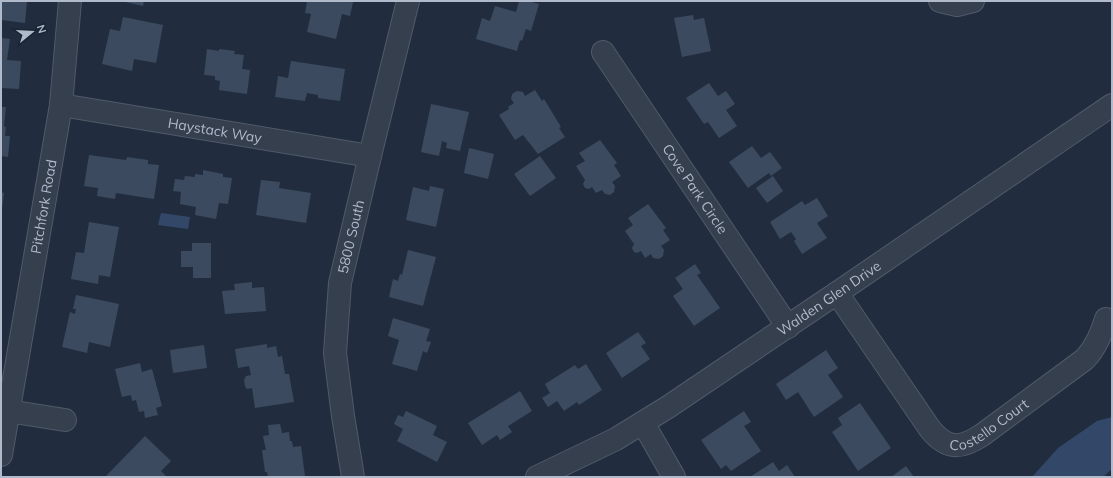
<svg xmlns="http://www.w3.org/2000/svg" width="1113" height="478" viewBox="0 0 1113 478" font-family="Mulish,sans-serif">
<rect width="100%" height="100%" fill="#212d3f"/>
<path fill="#334868" d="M 161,213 L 190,217 L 188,229 L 158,225 Z
M 1112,417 L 1112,469 L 1103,477 L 1032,477 L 1058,448 L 1097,421 Z"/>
<path fill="#3c4a5f" d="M 1,1 L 27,1 L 25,23 L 1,20 Z
M 121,1 L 144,1 L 143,6 Z
M 307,1 L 348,1 L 353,2 L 350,16 L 342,14 L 336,39 L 307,32 L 311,14 L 305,13 Z
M 519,1 L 528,1 L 539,4 L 531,31 L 526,29 L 522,41 L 520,40 L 517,51 L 476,39 L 482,18 L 490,21 L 495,6 L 516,12 Z
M 693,15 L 694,20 L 704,18 L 711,51 L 682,57 L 674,18 Z
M 123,17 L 163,25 L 156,63 L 134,59 L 132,71 L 102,64 L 110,29 L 120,31 Z
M 1,38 L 10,39 L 7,60 L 21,61 L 19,89 L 1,88 Z
M 207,49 L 219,51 L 219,49 L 235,51 L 234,54 L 244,55 L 242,69 L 250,70 L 247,94 L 219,90 L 220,81 L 215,80 L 215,76 L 204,75 Z
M 291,61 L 345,69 L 340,101 L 318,98 L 318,95 L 307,93 L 305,101 L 275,97 L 278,76 L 288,78 Z
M 709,83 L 718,96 L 726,91 L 735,104 L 726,110 L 737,126 L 719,138 L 708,122 L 704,124 L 686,98 Z
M 535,90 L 542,101 L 544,99 L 561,127 L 559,128 L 565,137 L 538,154 L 523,135 L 515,140 L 499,115 L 509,109 L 508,107 L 514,103 L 511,99 L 512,94 L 517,91 L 523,92 L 525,96 Z
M 431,104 L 469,112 L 460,151 L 446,148 L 447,143 L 442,141 L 439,156 L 421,152 Z
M 1,107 L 6,107 L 4,126 L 6,127 L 5,136 L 10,136 L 8,157 L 1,156 Z
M 600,140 L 617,163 L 614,165 L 621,176 L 612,182 L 615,186 L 614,192 L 610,195 L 605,194 L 602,190 L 596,193 L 592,187 L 589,189 L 585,188 L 583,184 L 585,180 L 576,166 L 585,161 L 579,153 Z
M 752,146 L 761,158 L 770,152 L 782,168 L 771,176 L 769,173 L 748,188 L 729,162 Z
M 469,148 L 494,154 L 488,179 L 464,173 Z
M 89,155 L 126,160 L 127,157 L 148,160 L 148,164 L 159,165 L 154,199 L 116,193 L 115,199 L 97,196 L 98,188 L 84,186 Z
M 540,156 L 556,178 L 530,196 L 514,174 Z
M 203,170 L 223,174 L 223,177 L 232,178 L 228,204 L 219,203 L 216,219 L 195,215 L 196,207 L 180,204 L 181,192 L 173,191 L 175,179 L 184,180 L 185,176 L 195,177 L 195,174 L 203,175 Z
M 773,176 L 783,191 L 767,203 L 756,188 Z
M 261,180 L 280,182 L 279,188 L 311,193 L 306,223 L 256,215 Z
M 430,186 L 444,189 L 436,227 L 406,220 L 413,187 L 429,191 Z
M 1,192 L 4,193 L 2,209 L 1,209 Z
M 817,198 L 828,216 L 817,223 L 827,238 L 802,254 L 794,241 L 796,239 L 791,232 L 780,239 L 770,222 L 802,201 L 805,205 Z
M 648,204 L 666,228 L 663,230 L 670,240 L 661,246 L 664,250 L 663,256 L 659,259 L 653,258 L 651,254 L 645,258 L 641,251 L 637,253 L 634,252 L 632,248 L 634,244 L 625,231 L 633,225 L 628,218 Z
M 89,222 L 119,227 L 110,277 L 99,275 L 98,284 L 71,279 L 76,252 L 84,253 Z
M 192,243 L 211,243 L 211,278 L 193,278 L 193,267 L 181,267 L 181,251 L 192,251 Z
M 408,250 L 436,257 L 423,306 L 389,297 L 393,279 L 398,281 L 400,274 L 402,275 Z
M 695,264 L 701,273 L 697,275 L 720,308 L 694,326 L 673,296 L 683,289 L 675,278 Z
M 252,282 L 252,288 L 264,287 L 266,311 L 225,314 L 222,291 L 235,290 L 234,284 Z
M 76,295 L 119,304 L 110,347 L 89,342 L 87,353 L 62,347 L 70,312 L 75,314 L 76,309 L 73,309 Z
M 393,318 L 430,329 L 426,341 L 431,342 L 427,353 L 423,351 L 417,371 L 392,364 L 399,340 L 388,336 Z
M 638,332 L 646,343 L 641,346 L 650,359 L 622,378 L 606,353 Z
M 267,344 L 267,348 L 276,346 L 278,357 L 282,356 L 285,374 L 289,374 L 294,402 L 255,408 L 252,388 L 247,389 L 245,386 L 244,380 L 246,376 L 251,375 L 249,366 L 238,368 L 235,349 Z
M 204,345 L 207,368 L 173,373 L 170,350 Z
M 826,350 L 838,368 L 828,375 L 843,397 L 814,417 L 798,392 L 786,400 L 776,384 Z
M 140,363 L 142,372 L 152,369 L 162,406 L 156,408 L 158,415 L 145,418 L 144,411 L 139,412 L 136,400 L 132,401 L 131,395 L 122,397 L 115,369 Z
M 586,364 L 602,390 L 579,405 L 577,402 L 564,411 L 557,401 L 548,407 L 542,398 L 550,393 L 545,384 L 575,365 L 578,369 Z
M 520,391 L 532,411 L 508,426 L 512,432 L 500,440 L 497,435 L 482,445 L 468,423 Z
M 860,403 L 891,448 L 858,471 L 832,432 L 842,425 L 838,418 Z
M 406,411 L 437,426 L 433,435 L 447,442 L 437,462 L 397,441 L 403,429 L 394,424 L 398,415 L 403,417 Z
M 744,411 L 751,422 L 744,426 L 761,451 L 731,471 L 726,465 L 721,469 L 701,440 Z
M 280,424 L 282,433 L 289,432 L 290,441 L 292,441 L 293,447 L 301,446 L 305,476 L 268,477 L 267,472 L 265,472 L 262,450 L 266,450 L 263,436 L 269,435 L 268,425 Z
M 145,436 L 171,461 L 161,471 L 167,477 L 105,477 Z
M 773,462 L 779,471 L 787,465 L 795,477 L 750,477 Z
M 906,466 L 914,477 L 891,477 Z"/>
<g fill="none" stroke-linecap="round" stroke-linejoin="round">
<defs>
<g id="minor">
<path d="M 940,1 L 957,5 L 973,1"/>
<path id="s1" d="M 603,52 L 788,327"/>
<path id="s2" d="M 61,105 L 370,156"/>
<path id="s3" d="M 837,293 L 930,429 C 947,450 961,449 982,435 L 1085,359 C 1096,347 1101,334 1106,319"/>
<path d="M 8,411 L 65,420"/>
<path d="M 643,423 L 674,477"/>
<path id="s4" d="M 1,455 L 61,105 L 70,1"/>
<path id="s5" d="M 353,477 L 343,416 L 335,353 L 340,283 L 370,156 L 408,1"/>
<path id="s6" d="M 537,477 L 616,439 L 668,407 L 837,293 L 1112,105"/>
</g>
</defs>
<use href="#minor" stroke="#505a69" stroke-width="24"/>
<use href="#minor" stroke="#353f4e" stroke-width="22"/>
</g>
<g text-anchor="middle" stroke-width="3.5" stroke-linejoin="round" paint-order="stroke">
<g font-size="14" fill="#b0baca" stroke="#1a2433">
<text dy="5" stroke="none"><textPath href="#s2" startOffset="156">Haystack Way</textPath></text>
<text dy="5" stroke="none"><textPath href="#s1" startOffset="165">Cove Park Circle</textPath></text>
<text dy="5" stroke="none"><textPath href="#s4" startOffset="252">Pitchfork Road</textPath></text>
<text dy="5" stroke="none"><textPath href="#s5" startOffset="243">5800 South</textPath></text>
<text dy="5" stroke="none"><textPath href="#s6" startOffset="343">Walden Glen Drive</textPath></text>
<text dy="5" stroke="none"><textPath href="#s3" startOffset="235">Costello Court</textPath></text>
</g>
</g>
<rect width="1113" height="478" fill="none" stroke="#b0baca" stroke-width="4"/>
<g transform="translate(32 32) rotate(72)" stroke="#1a2433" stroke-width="3" paint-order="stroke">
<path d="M0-3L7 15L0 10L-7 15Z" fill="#b0baca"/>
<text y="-6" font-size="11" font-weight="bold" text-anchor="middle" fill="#b0baca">N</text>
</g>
</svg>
